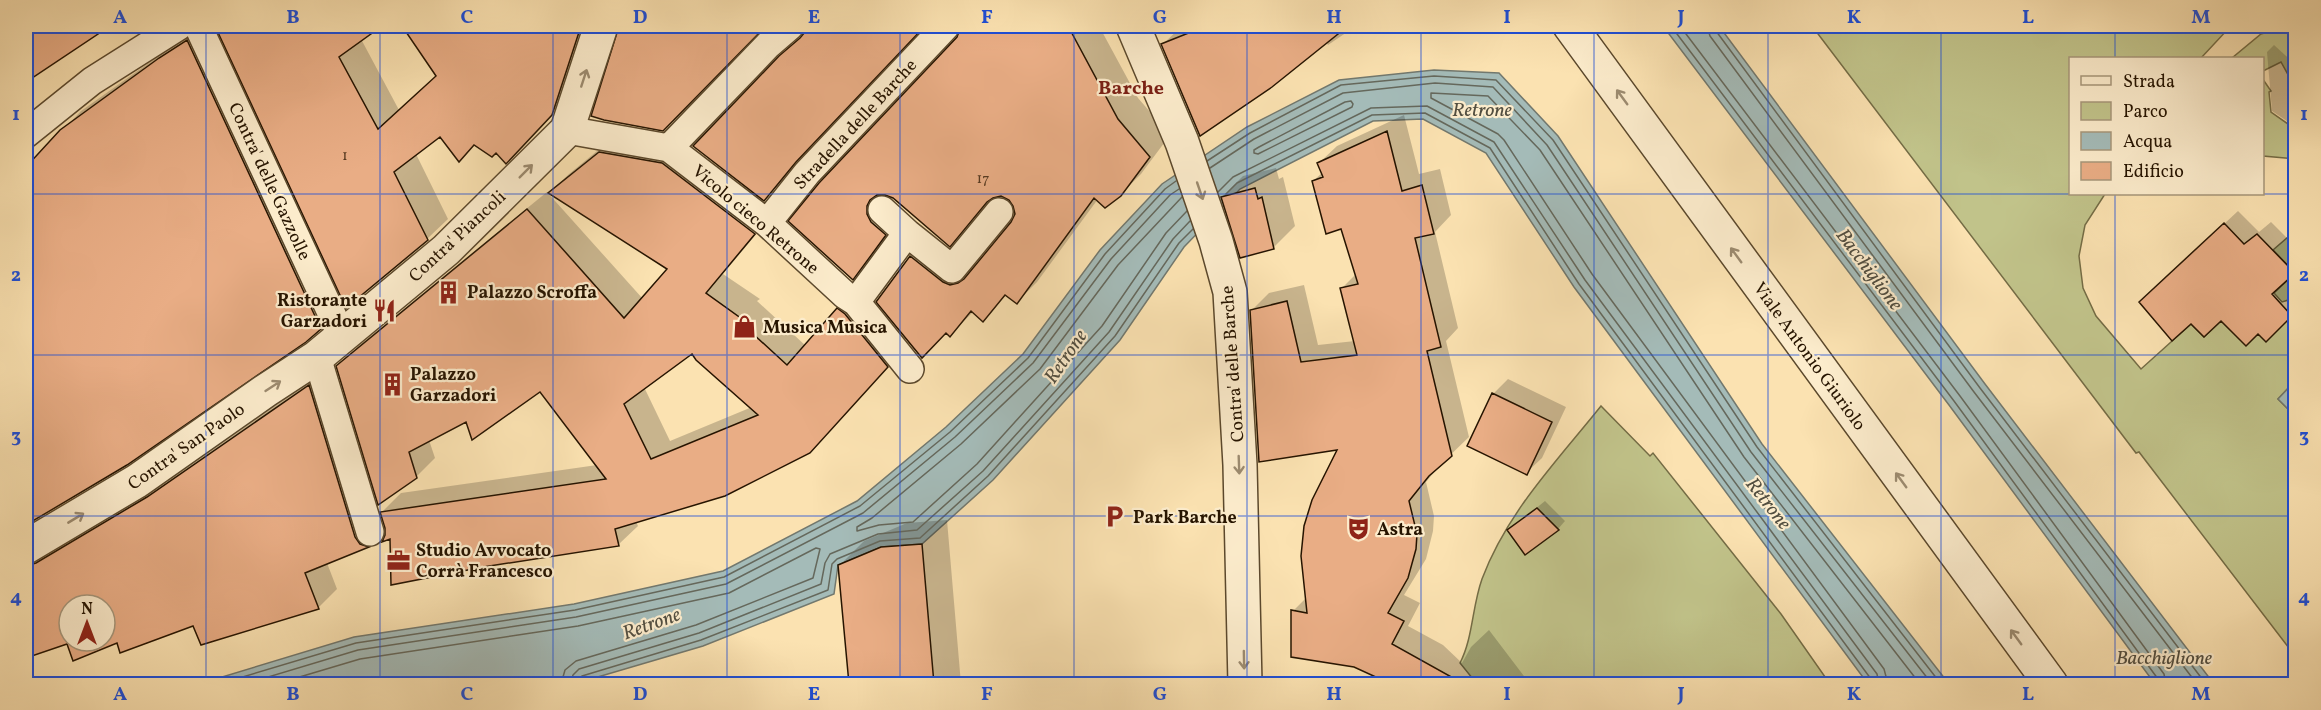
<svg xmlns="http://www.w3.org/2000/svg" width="2321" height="710" viewBox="0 0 2321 710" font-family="Vollkorn,serif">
<rect width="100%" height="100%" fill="#fbe2b1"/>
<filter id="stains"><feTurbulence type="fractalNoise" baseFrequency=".00333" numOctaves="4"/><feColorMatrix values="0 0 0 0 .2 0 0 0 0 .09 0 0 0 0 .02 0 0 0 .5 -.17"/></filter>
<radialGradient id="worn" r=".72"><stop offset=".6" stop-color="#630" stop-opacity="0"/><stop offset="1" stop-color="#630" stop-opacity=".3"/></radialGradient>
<path fill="#c1c38a" stroke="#746c45" stroke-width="1.5" d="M 1812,26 L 2234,26 L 2228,29 L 2201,58 L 2070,58 L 2070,194 L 2105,194 L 2085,225 L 2079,256 L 2083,288 L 2096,316 L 2141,369 L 2191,324 L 2204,337 L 2221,321 L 2246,345 L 2258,334 L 2295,310 L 2295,381 L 2278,399 L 2295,416 L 2295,656 L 2139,452 L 2136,453 Z
M 2285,27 L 2295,27 L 2295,79 L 2291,80 L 2281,62 L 2263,71 L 2262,58 L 2232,58 L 2261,34 Z
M 2262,78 L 2271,91 L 2269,92 L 2271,112 L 2288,124 L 2291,122 L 2295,130 L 2295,159 L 2263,156 Z
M 2295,231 L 2295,298 L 2282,302 L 2274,293 L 2295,273 L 2273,250 Z
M 1601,406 L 1650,456 L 1653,453 L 1781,614 L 1830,684 L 1477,684 L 1460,663 C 1473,638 1472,607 1482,579 C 1507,512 1557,461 1601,406 Z"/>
<path fill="#a4bbb8" stroke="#72786e" stroke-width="1.5" d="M 1663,26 L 1719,26 L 1985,384 L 2214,684 L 2155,684 L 1949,405 Z
M 1434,70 L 1499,73 L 1558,136 L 1762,444 L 1949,684 L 1868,684 L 1574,287 L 1486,153 L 1423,119 L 1373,121 L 1240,189 L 1184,247 L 1120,340 L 993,480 L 922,544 L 881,547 L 838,565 L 834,594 L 703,646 L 574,684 L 199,684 L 354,637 L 574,604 L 723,571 L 857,501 L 946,427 L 1023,354 L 1100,250 L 1162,184 L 1247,127 L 1339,80 Z
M 2295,381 L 2295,416 L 2278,399 Z"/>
<path fill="#0003" fill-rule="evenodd" d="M 26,26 L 107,26 L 29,78 L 26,72 Z
M 201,26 L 339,309 L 320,328 L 26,523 L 26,527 L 26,169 L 81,111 Z
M 217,26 L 379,26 L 361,39 L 399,110 L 438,75 L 404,26 L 594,26 L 572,92 L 526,141 L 496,151 L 475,144 L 459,160 L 440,135 L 416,154 L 448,219 L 427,239 L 347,306 Z
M 621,26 L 764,26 L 761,29 L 620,32 Z
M 807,26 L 924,26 L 816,140 L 785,179 L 764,199 L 780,57 L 806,32 Z
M 963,26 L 1099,26 L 1138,98 L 1170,135 L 1141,174 L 1120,195 L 1098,199 L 1037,282 L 1017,302 L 1007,294 L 983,320 L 974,311 L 950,335 L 878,302 L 911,256 L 932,236 L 963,261 L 971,265 L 979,264 L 1013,222 L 1016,214 L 1015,207 L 1010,198 L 1001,195 L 994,196 L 950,245 L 888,194 L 905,214 L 873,258 L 852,278 L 790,221 L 959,38 Z
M 1182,26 L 1356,26 L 1328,45 L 1326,42 L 1163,44 Z
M 2274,45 L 2296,65 L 2296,127 L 2272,111 L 2267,52 Z
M 1404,115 L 1419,174 L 1440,169 L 1451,215 L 1435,232 L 1458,328 L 1446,341 L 1469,437 L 1441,464 L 1426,482 L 1434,516 L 1433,531 L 1426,559 L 1404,595 L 1420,603 L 1408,626 L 1443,645 L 1462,663 L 1471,647 L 1489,630 L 1530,684 L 1395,684 L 1354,666 L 1293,611 L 1307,597 L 1339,448 L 1251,311 L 1269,293 L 1304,285 L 1318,345 L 1355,341 L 1341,289 L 1356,274 L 1342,228 L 1313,181 L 1323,172 L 1319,163 L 1337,146 Z
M 619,133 L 773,214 L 723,274 L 760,299 L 757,301 L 806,346 L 857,290 L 906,347 L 829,432 L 636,521 L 638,526 L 619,544 L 482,565 L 387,535 L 382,512 L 401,493 L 597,465 L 541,390 L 467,420 L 429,440 L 435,458 L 416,477 L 338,366 L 357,347 L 547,192 L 643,299 L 669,269 L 550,192 L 569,174 ZM 692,351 L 752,407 L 670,441 L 644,387 Z
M 1276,168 L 1279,179 L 1283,177 L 1295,226 L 1274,247 L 1222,197 L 1243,176 Z
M 2238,211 L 2259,232 L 2271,222 L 2296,247 L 2296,270 L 2285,280 L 2296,292 L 2296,310 L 2266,340 L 2258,332 L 2221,319 L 2154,289 Z
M 328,367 L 378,525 L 386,528 L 368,546 L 327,563 L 337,589 L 318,608 L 193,624 L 118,641 L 68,642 L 26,656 L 26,527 L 28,537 ZM 69,605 L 105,605 L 105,641 L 69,641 Z
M 1508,379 L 1566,407 L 1542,458 L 1526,473 L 1493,394 Z
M 1545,501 L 1565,521 L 1558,529 L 1509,530 Z
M 947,520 L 961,684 L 847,684 L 850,684 L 839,566 L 864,541 L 907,523 Z"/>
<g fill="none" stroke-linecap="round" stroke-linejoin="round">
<path stroke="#65685c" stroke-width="1.5" d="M 1671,26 L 1954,401 L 2158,679 L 2159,684
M 1680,26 L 1960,396 L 2164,674 L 2166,684
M 1707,26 L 1710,36 L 1974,392 L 2197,684
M 1715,26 L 1716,31 L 1980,388 L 2206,684
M 1351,101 L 1353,104 L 1352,107 L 1258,154 L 1254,153 L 1254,150 L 1259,147 L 1345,102 Z
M 1207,161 L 1250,133 L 1341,85 L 1434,76 L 1496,80 L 1553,140 L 1757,447 L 1941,684
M 1210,168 L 1254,139 L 1343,93 L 1435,83 L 1493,87 L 1547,145 L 1751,452 L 1932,684
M 1218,192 L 1233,177 L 1371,108 L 1427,106 L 1494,142 L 1585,280 L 1877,674 L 1879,684
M 1226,194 L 1237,183 L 1372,115 L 1425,113 L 1490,148 L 1579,284 L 1871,679 L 1872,684
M 1182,197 L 1118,265 L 1040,369 L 961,444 L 872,518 L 857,527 L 857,531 L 879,525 L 913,522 L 977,464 L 1102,326 L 1166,233 L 1187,211
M 219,684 L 356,643 L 575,610 L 724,577 L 860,506 L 950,432 L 1028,358 L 1105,254 L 1165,189 L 1176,181
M 245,684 L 358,650 L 576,617 L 726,584 L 863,513 L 955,437 L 1033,363 L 1111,259 L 1170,195 L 1179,189
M 276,684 L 360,659 L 578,626 L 729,593 L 816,548 L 820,549 L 813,578 L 696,625 L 576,661 L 565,670 L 561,684
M 570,684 L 573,675 L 579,669 L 699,633 L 821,584 L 825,563 L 830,554 L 878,534 L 917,530 L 983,471 L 1109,332 L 1173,239 L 1190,221
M 578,684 L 579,680 L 582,676 L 701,640 L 828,590 L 832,564 L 837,559 L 880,541 L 920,538 L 988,476 L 1115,336 L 1179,243 L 1193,229
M 1888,684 L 1884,669 L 1592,274 L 1504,140 L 1498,134 L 1431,98 L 1431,93 L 1488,96 L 1540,150 L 1744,457 L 1920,684"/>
</g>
<path fill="#e9ad85" stroke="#261400" stroke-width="1.5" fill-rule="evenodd" d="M 26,26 L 110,26 L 26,82 Z
M 215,26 L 382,26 L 339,57 L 378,129 L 436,76 L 402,26 L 581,26 L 552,115 L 506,164 L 496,153 L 492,157 L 474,145 L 459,162 L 440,137 L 394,172 L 428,240 L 346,308 Z
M 619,26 L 766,26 L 663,131 L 604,120 L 591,116 Z
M 805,26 L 925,26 L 796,162 L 764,201 L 693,146 L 779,56 L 800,38 L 805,32 Z
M 961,26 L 1068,26 L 1118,119 L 1150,157 L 1121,196 L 1105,208 L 1094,198 L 1017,304 L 1005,295 L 983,322 L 971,311 L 950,337 L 946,333 L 922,358 L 876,302 L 910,256 L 943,282 L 950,285 L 958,283 L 964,279 L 1011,222 L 1015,214 L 1013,206 L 1009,200 L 1001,196 L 993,198 L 987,202 L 950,247 L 893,198 L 885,195 L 877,195 L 870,200 L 867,206 L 867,214 L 871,222 L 886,235 L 853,280 L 788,221 L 819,183 L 957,37 Z
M 1206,26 L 1348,26 L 1272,87 L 1200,136 L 1161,44 Z
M 187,40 L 321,329 L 306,342 L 127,465 L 26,525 L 26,167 L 60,130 L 159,58 Z
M 1387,131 L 1402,191 L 1422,185 L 1434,234 L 1415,238 L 1441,347 L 1427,351 L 1452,456 L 1429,476 L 1409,501 L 1417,534 L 1416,549 L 1408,578 L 1388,613 L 1404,621 L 1392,644 L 1464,684 L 1391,684 L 1354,667 L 1291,657 L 1291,610 L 1307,613 L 1301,556 L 1304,526 L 1312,500 L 1337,450 L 1259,462 L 1250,310 L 1287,301 L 1301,362 L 1357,355 L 1340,288 L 1358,284 L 1341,229 L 1326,234 L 1312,181 L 1323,177 L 1317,163 Z
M 599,152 L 662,163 L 755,234 L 706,293 L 742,319 L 739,321 L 787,365 L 837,308 L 845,314 L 888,367 L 810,453 L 725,496 L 615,529 L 619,546 L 483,567 L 391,585 L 390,539 L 382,542 L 385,535 L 385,528 L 380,512 L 606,479 L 540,392 L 472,440 L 466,422 L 409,452 L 417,478 L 378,505 L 336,366 L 527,209 L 624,318 L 667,269 L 548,193 ZM 692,354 L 696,360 L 758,415 L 651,459 L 624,404 Z
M 1255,188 L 1258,199 L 1262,197 L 1274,249 L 1240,258 L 1221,197 Z
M 2224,223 L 2244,244 L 2257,234 L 2295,273 L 2272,294 L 2292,316 L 2266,342 L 2258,334 L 2246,346 L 2221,321 L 2204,337 L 2191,324 L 2172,341 L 2139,302 Z
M 309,385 L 355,537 L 360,544 L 369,547 L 305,573 L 319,609 L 201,645 L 193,626 L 120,653 L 117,643 L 73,661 L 67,644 L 26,658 L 26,566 L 36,563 L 147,497 ZM 69,605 L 105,605 L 105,641 L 69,641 Z
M 1492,393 L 1552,422 L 1527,475 L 1467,446 Z
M 1537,508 L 1559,530 L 1525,555 L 1507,530 Z
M 922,544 L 934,684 L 849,684 L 838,565 L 881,547 Z"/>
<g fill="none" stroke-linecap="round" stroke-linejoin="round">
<defs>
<path id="pedestrian" d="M 198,26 L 342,336
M 567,130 L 669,148 L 767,223 L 845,295 L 856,302 L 910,369
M 26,134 L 92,81 L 179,26
M 669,148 L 768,45 L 790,26
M 882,210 L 907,233
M 767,223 L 807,173 L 946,26
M 856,302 L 907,233 L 952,269 L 999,212
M 317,357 L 370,532"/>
<path id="minor" d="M 1133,26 L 1182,142 L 1216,241 L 1230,292 L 1240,465 L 1245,684
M 26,547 L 137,481 L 265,391 L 317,357 L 446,250 L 567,130 L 601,26"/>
<path id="tertiary" d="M 1570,26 L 2051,684"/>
</defs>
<use href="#pedestrian" stroke="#5b482c" stroke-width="30"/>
<use href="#minor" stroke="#5b482c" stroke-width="36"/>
<use href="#tertiary" stroke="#5b482c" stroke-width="36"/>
<use href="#pedestrian" stroke="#fceccc" stroke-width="27"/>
<use href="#minor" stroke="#fceccc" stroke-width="33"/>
<use href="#tertiary" stroke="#fceccc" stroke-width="33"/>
</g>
<defs><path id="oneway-shaft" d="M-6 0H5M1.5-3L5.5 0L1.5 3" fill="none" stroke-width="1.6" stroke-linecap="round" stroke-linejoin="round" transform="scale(1.5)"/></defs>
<g stroke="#9c8b70">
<use href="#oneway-shaft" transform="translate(584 78) rotate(-72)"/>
<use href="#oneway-shaft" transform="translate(1622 97) rotate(-126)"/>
<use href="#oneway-shaft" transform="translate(526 171) rotate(-45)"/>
<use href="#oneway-shaft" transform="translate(1200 191) rotate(71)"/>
<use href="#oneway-shaft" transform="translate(1736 255) rotate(-126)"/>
<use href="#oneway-shaft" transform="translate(273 386) rotate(-33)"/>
<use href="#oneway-shaft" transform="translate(1239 465) rotate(88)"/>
<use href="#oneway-shaft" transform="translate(1901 480) rotate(-126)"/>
<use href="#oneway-shaft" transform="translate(76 518) rotate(-31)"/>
<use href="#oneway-shaft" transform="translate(2016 637) rotate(-126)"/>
<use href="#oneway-shaft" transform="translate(1244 660) rotate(89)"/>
</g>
<path fill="none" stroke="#1d4ed8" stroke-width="1.5" stroke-opacity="0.55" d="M 206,26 L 206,684M 380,26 L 380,684M 553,26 L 553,684M 727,26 L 727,684M 900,26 L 900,684M 1074,26 L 1074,684M 1247,26 L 1247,684M 1421,26 L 1421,684M 1594,26 L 1594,684M 1768,26 L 1768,684M 1941,26 L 1941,684M 2115,26 L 2115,58M 26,194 L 2296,194M 2115,194 L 2115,684M 26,355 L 2296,355M 26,516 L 2296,516"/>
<defs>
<symbol id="building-bare" viewBox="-9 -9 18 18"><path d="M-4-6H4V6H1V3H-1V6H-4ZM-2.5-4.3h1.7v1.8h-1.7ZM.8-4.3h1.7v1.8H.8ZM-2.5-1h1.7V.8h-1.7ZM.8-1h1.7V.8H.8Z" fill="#8f2418" stroke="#fceccc" stroke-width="2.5" paint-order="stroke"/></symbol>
<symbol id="restaurant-bare" viewBox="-9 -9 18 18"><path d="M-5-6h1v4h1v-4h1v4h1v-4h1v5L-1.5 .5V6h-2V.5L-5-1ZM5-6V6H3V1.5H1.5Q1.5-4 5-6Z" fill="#8f2418" stroke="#fceccc" stroke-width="2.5" paint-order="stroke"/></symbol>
<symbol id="shop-bare" viewBox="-9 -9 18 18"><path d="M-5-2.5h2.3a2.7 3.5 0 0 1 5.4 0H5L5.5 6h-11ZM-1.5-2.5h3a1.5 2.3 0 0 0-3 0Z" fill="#8f2418" stroke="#fceccc" stroke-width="2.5" paint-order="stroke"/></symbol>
<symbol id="parking-bare" viewBox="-9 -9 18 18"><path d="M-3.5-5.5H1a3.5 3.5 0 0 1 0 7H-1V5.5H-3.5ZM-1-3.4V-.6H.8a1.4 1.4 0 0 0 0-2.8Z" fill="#8f2418" stroke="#fceccc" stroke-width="2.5" paint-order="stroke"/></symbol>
<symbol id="theatre-bare" viewBox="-9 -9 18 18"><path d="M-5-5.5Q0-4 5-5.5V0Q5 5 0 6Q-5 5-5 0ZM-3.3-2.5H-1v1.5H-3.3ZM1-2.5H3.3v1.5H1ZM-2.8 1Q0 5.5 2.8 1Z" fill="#8f2418" stroke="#fceccc" stroke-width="2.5" paint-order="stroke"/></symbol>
<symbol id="office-bare" viewBox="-9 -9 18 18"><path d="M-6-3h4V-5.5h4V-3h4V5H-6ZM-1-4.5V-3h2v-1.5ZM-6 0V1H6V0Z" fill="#8f2418" stroke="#fceccc" stroke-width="2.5" paint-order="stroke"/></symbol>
</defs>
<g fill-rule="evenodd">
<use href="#building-bare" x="432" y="276" width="33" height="33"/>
<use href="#restaurant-bare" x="368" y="294" width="33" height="33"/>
<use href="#shop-bare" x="728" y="310" width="33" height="33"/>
<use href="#building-bare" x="376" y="368" width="33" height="33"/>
<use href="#parking-bare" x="1098" y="500" width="33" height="33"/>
<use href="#theatre-bare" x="1342" y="512" width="33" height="33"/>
<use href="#office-bare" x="382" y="544" width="33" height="33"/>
</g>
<g text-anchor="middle" stroke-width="4.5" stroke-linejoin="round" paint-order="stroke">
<g font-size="15" fill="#573a21">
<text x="345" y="160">1</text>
<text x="983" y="183">17</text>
</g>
<g font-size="18" fill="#261400" stroke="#fceccc">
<text transform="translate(855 124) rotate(-47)" y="6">Stradella delle Barche</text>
<text transform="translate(270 181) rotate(65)" y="6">Contra' delle Gazzolle</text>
<text transform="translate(756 219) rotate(40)" y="6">Vicolo cieco Retrone</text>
<text transform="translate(457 236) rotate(-43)" y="6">Contra' Piancoli</text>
<text transform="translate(1810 356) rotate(54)" y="6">Viale Antonio Giuriolo</text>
<text transform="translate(1232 364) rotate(-94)" y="6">Contra' delle Barche</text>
<text transform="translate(186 446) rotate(-35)" y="6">Contra' San Paolo</text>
</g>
<g font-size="18" font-weight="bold" fill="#261400" stroke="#fceccc" text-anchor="start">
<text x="467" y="298">Palazzo Scroffa</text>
<text x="367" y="306" text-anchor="end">Ristorante<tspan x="367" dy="21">Garzadori</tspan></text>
<text x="763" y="333">Musica Musica</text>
<text x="410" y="380">Palazzo<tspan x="410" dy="21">Garzadori</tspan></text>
<text x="1133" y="523">Park Barche</text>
<text x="1377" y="535">Astra</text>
<text x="416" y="556">Studio Avvocato<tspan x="416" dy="21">Corrà Francesco</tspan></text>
</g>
<g font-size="20" font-weight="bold" fill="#7a1f14" stroke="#fceccc">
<text x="1131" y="94">Barche</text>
</g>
<g font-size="20" font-style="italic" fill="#524e40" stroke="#fceccc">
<text x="1482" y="116">Retrone</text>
<text transform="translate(1870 269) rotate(53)" y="7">Bacchiglione</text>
<text transform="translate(1065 356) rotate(-56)" y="7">Retrone</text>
<text transform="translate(1769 503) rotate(52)" y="7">Retrone</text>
<text transform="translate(651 623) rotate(-20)" y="7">Retrone</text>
<text x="2164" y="664">Bacchiglione</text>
</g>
</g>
<rect width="2321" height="710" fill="none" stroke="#fbe2b1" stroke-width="66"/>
<rect x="2069" y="57" width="195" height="138" fill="#fceccc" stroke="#a6967a" stroke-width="1.5"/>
<rect x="2081" y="76" width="30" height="9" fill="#fceccc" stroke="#a6967a" stroke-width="1.5"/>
<text x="2123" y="87" font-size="18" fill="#261400">Strada</text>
<rect x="2081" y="102" width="30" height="18" fill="#c1c38a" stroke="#a6967a" stroke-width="1.5"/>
<text x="2123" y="117" font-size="18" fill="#261400">Parco</text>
<rect x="2081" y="132" width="30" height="18" fill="#a4bbb8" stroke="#a6967a" stroke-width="1.5"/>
<text x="2123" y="147" font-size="18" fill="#261400">Acqua</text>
<rect x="2081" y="162" width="30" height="18" fill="#e9ad85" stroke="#a6967a" stroke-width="1.5"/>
<text x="2123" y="177" font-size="18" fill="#261400">Edificio</text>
<g transform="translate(87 623)"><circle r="28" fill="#fceccc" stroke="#a6967a" stroke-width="1.5"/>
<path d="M0-4.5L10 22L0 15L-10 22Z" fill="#8f2418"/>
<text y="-9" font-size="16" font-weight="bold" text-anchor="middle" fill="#261400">N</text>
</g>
<rect x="33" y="33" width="2255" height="644" fill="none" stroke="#1d4ed8" stroke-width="2"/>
<g font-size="20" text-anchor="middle" font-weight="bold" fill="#1d4ed8">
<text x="120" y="23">A</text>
<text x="293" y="23">B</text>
<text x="467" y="23">C</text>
<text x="640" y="23">D</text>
<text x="814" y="23">E</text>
<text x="987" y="23">F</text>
<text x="1160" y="23">G</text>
<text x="1334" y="23">H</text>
<text x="1507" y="23">I</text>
<text x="1681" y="23">J</text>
<text x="1854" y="23">K</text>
<text x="2028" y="23">L</text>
<text x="2201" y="23">M</text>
<text x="16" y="120">1</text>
<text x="2304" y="120">1</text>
<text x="16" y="281">2</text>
<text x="2304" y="281">2</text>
<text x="16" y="442">3</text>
<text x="2304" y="442">3</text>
<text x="16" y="603">4</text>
<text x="2304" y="603">4</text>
<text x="120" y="700">A</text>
<text x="293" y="700">B</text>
<text x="467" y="700">C</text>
<text x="640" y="700">D</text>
<text x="814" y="700">E</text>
<text x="987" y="700">F</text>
<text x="1160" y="700">G</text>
<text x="1334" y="700">H</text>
<text x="1507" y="700">I</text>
<text x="1681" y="700">J</text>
<text x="1854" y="700">K</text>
<text x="2028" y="700">L</text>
<text x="2201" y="700">M</text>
</g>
<rect width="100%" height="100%" filter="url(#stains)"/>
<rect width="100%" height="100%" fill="url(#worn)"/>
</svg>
